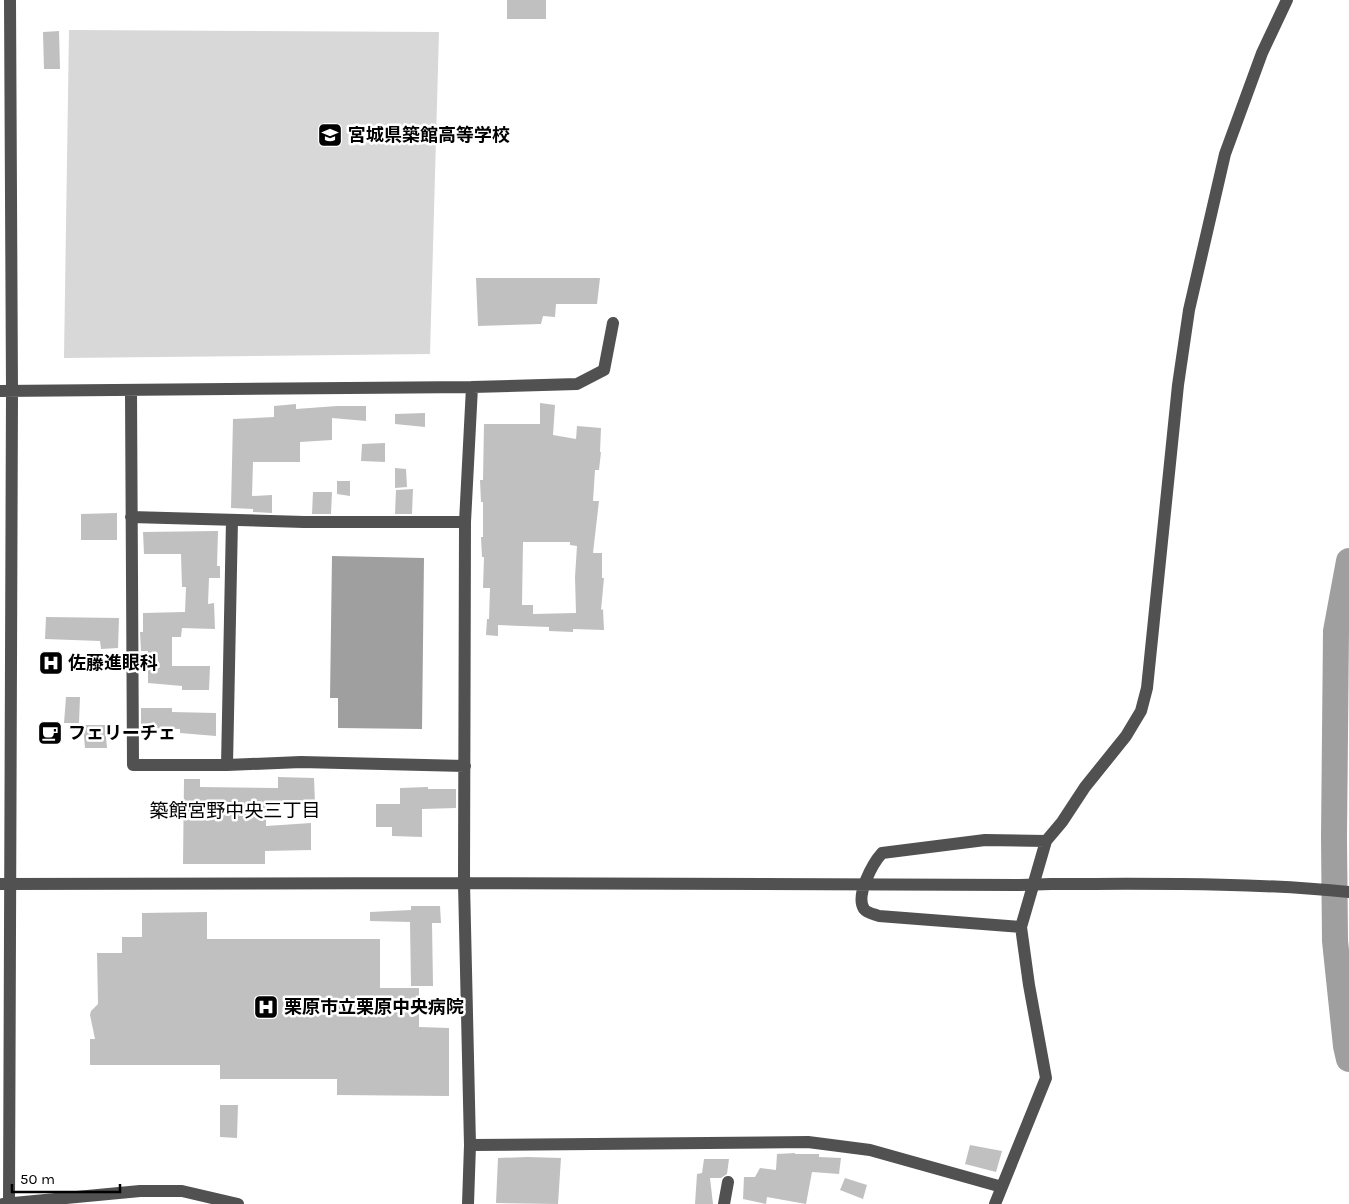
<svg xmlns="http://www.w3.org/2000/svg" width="1349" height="1204" viewBox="0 0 1349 1204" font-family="Karla,'Noto Sans JP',sans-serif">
<rect width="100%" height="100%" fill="#fff"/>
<path fill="#d8d8d8" d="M 69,30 L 439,32 L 430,354 L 64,358 Z"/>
<path fill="#9f9f9f" d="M 332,556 L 424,558 L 422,729 L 338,728 L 338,698 L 330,698 Z"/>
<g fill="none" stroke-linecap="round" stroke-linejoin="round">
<path stroke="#9f9f9f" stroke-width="26" d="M 1349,561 L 1336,631 L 1334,838 L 1335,941 L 1346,1046 L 1349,1059"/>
</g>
<path fill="#c0c0c0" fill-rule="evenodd" d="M 507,0 L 546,0 L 546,19 L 507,19 Z
M 59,31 L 60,69 L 44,69 L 43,32 Z
M 476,278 L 600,278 L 597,304 L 556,304 L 555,317 L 543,316 L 541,324 L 478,326 Z
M 540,403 L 555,405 L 553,435 L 576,439 L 577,426 L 601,428 L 600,452 L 601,452 L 599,470 L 595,470 L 593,501 L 599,501 L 593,553 L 602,553 L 602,578 L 604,578 L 601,610 L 603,609 L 604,630 L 573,629 L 573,632 L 549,631 L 549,627 L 498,625 L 498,636 L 486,635 L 487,619 L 489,619 L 490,588 L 483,588 L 484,557 L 482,557 L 481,537 L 483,537 L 483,502 L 481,502 L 480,480 L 483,480 L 484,424 L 540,424 ZM 523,542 L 570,542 L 570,545 L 577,546 L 575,577 L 576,613 L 533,614 L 533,605 L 522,605 Z
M 296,404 L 296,409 L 337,406 L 366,406 L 366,421 L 332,418 L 332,440 L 300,442 L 300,462 L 253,462 L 252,496 L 272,495 L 272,513 L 253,512 L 253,509 L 231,508 L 233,419 L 274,417 L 274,406 Z
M 425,413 L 425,427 L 395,424 L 395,414 Z
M 385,443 L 385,462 L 361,461 L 362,444 Z
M 395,468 L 406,469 L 407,487 L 395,488 Z
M 337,481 L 350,481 L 350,496 L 337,494 Z
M 413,489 L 412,514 L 395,514 L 396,490 Z
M 313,492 L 332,492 L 331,514 L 312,514 Z
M 117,513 L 117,540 L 81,540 L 81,514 Z
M 218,531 L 217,566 L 220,566 L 220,578 L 209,578 L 208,604 L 214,603 L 215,629 L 182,628 L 181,637 L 172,637 L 172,666 L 210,666 L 209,690 L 182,690 L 182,686 L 148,683 L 148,651 L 141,651 L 140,632 L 143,632 L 143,613 L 185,612 L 186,587 L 182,587 L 181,554 L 144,554 L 143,532 Z
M 46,617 L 119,618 L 118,648 L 101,649 L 100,641 L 45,639 Z
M 66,697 L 80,697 L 79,723 L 64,723 Z
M 141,708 L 172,708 L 172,712 L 216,713 L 216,736 L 180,733 L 180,729 L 141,728 Z
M 83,725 L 105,725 L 107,748 L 85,748 Z
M 278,777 L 314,778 L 315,803 L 266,802 L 266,826 L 311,823 L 311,850 L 265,851 L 265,864 L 183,864 L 184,779 L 200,779 L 200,787 L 278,788 Z
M 428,787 L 428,789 L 456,789 L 456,808 L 422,809 L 422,837 L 392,836 L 392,827 L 376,827 L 376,804 L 400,804 L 400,788 Z
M 411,906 L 440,906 L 441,923 L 432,923 L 433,986 L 411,986 L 410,922 L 370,921 L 370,912 L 411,910 Z
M 207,912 L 207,939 L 380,939 L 380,988 L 419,988 L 419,1027 L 449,1028 L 449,1096 L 337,1095 L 337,1079 L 220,1079 L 220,1065 L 90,1065 L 90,1039 L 95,1039 L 90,1015 L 91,1011 L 98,1004 L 97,953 L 122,953 L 122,937 L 142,937 L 142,913 Z
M 220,1105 L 238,1105 L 237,1138 L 220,1137 Z
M 970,1145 L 1002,1151 L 996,1172 L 965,1164 Z
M 795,1153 L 795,1154 L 819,1154 L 819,1157 L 841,1158 L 839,1174 L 812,1172 L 806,1204 L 767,1197 L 766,1204 L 743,1199 L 744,1177 L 755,1177 L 760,1168 L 776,1170 L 777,1154 Z
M 528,1157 L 561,1158 L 558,1204 L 496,1203 L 498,1158 Z
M 704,1159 L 729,1159 L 727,1174 L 721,1178 L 710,1178 L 713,1204 L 695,1204 L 697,1174 L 702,1173 Z
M 845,1178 L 867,1185 L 863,1199 L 840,1190 Z"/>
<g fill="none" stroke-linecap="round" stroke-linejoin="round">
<path stroke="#515151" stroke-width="12" d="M 472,387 L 577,384 L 604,370 L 613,323
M 0,391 L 472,387 L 465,522 L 464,883 L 470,1145 L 468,1204
M 131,391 L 133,765 L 227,765 L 301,762 L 465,766
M 131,517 L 304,522 L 465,522
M 227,765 L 232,520
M 0,884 L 464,883 L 1020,885
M 1051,884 C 1151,884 1250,882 1349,892
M 1021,927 L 879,916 C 874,914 867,913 864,909 C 855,895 873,863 882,853 L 985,840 L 1046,841
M 470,1145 L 808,1142 L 870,1150 L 1002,1187
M 9,1203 L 12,391 L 10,0
M 3,1204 L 140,1191 L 182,1191 L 238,1204
M 724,1204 L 728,1182
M 995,1204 L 1046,1078 L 1029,985 L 1021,927 L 1046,841 L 1062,822 L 1085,787 L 1126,736 L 1141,711 L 1147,688 L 1178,385 L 1189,310 L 1225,154 L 1262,53 L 1287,0"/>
<path stroke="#515151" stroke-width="12" d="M 1020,885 L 1051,884"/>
</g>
<defs>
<symbol id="school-square" viewBox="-11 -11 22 22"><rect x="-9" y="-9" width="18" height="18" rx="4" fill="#000" stroke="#fff"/><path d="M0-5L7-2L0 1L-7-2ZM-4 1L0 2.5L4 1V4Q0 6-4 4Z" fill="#fff"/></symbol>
<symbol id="hospital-square" viewBox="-11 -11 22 22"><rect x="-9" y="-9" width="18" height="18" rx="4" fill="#000" stroke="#fff"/><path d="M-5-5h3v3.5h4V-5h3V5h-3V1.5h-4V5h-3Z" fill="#fff"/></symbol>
<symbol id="cafe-square" viewBox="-11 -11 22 22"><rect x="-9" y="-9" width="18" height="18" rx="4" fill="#000" stroke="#fff"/><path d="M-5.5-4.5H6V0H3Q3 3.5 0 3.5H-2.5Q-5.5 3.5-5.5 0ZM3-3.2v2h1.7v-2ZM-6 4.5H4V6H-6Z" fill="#fff"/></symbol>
</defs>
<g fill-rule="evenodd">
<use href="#school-square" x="316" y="121" width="28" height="28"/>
<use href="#hospital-square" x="37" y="649" width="28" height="28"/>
<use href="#cafe-square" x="36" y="719" width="28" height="28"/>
<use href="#hospital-square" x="252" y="993" width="28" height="28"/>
</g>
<g text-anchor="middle" stroke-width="5" stroke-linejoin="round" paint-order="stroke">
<g font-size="18" font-weight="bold" fill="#000" stroke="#fff" text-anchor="start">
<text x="348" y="141">宮城県築館高等学校</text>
<text x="68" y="669">佐藤進眼科</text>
<text x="68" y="739">フェリーチェ</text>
<text x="284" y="1013">栗原市立栗原中央病院</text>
</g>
<g font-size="19" fill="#000" stroke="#fff">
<text x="235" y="817">築館宮野中央三丁目</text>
</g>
</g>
<path d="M12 1184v8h108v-8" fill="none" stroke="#000000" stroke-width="2.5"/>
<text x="20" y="1184" font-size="15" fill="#000000" stroke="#ffffff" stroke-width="4" paint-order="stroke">50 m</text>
</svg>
